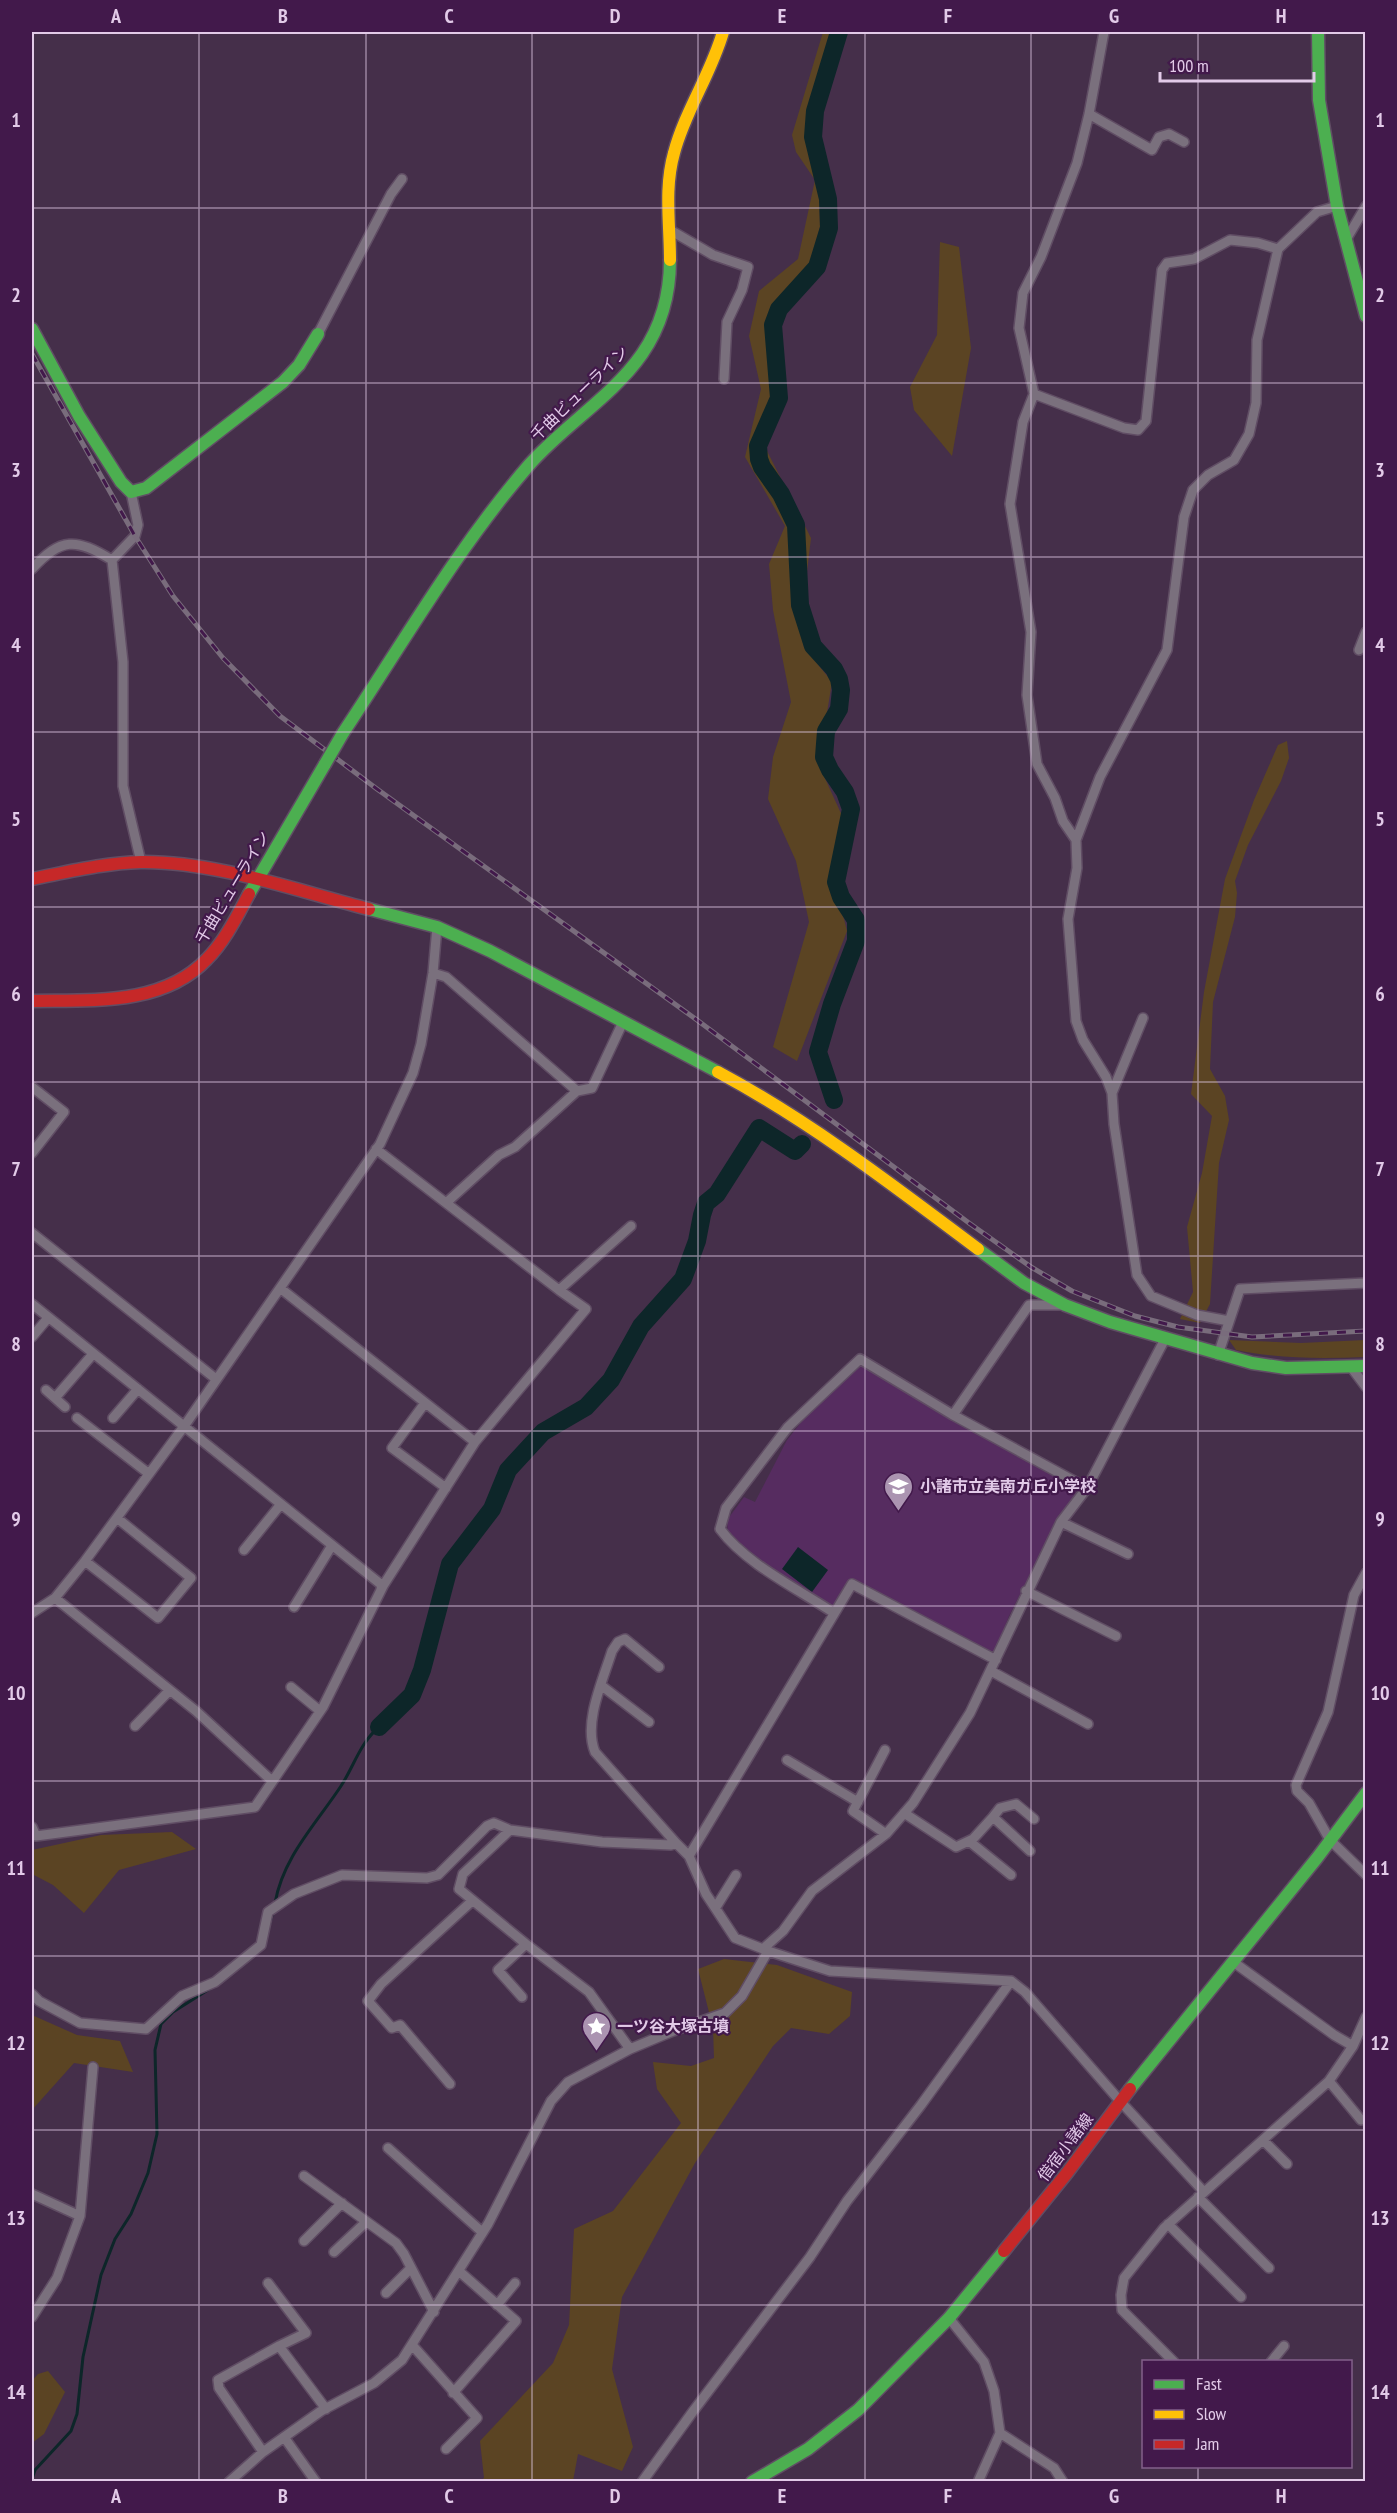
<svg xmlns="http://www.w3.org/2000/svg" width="1397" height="2513" viewBox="0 0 1397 2513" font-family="'PT Sans Narrow','Noto Sans JP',sans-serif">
<rect width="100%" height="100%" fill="#452f4a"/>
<path fill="#562c60" d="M 860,1364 L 1077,1490 L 1042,1551 L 1009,1616 L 995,1652 L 985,1652 L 852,1582 L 832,1610 L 770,1569 L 728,1536 L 727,1520 L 744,1497 L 755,1502 L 787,1440 L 803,1420 Z"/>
<path fill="#5b4423" d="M 823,32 L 833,32 L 809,106 L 819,158 L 820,227 L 809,271 L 789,293 L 768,327 L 776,377 L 775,395 L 765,418 L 767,451 L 811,538 L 800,630 L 804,647 L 832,682 L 825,725 L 823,774 L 844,820 L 840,867 L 842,911 L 847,931 L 797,1061 L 773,1047 L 809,922 L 796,861 L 768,799 L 773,757 L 791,702 L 773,610 L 769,564 L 785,526 L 745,457 L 761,389 L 749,336 L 759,291 L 798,259 L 815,180 L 796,152 L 792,135 Z
M 940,242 L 959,247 L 971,348 L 952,456 L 914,410 L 910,387 L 937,335 Z
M 1287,741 L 1289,758 L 1281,781 L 1248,845 L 1235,881 L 1237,893 L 1235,917 L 1213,1002 L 1210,1069 L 1225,1096 L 1229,1120 L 1219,1163 L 1210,1304 L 1200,1323 L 1180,1319 L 1193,1292 L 1187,1227 L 1202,1173 L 1212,1116 L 1191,1094 L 1204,992 L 1225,879 L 1254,800 L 1278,745 Z
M 1229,1340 L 1301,1343 L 1365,1340 L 1365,1357 C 1322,1359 1279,1359 1236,1350 Z
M 172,1832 L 196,1849 L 119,1870 L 84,1913 L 53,1885 L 32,1874 L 32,1850 L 101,1835 Z
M 724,1959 L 777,1965 L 852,1992 L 850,2016 L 829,2034 L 791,2028 L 773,2046 L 695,2163 L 622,2297 L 612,2369 L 633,2447 L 622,2471 L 578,2454 L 573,2481 L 479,2482 L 484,2478 L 480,2441 L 553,2363 L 569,2325 L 574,2229 L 613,2211 L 681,2123 L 657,2089 L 653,2062 L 691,2066 L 714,2058 L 713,2028 L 698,1969 Z
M 32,2015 L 77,2035 L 120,2041 L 133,2072 L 74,2063 L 32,2110 Z
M 48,2371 L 65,2392 L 44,2434 L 32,2443 L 32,2381 L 38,2374 Z"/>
<path fill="#0d2629" d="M 798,1547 L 828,1570 L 812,1592 L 782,1569 Z"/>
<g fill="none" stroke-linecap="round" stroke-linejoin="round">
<path stroke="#0d2629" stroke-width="3" d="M 275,1903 C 283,1857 316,1824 341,1786 C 354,1766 360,1743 379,1727
M 269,1926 L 273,1912
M 32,2479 L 35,2470 L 71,2431 L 77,2414 L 83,2357 L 101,2275 L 115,2239 L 131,2214 L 148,2173 L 157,2134 L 155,2050 L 161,2024 L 173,2012 L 211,1988"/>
<path stroke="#0d2629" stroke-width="18" d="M 834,1100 L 818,1052 L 832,1004 L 856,941 L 856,920 L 841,897 L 836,882 L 851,809 L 845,792 L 830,770 L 824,757 L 826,731 L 839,709 L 841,690 L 839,679 L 834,669 L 813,646 L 800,605 L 796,525 L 781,494 L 762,467 L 759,459 L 758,446 L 779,398 L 773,325 L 779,309 L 817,267 L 829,228 L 828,199 L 813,137 L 815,111 L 839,32
M 379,1727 L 412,1695 L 422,1670 L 450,1564 L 492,1509 L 508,1470 L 543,1432 L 586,1407 L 611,1380 L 641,1326 L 683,1279 L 697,1241 L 702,1215 L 706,1203 L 717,1194 L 759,1128 L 795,1151 L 802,1144"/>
<defs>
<path id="street" d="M 1089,114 L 1152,150 L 1159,137 L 1169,134 L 1184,142
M 670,230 L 713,255 L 748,267 L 742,290 L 727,322 L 724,379
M 1347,238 L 1366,206
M 318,334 L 391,194 L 402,179
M 1034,394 L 1124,428 L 1138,430 L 1146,421 L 1162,270 L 1167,263 L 1194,259 L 1230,240 L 1258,243 L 1278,249
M 131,492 L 138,525 L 135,536 L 112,560 L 123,662 L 123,786 L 141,862
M 32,569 C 61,537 76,538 112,560
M 1359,650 L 1366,632
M 1076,840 L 1063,821 L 1055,798 L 1037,764 L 1027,695 L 1031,632 L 1010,504 L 1023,422 L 1034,394 L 1019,328 L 1023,293 L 1041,257 L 1077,163 L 1089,114 L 1104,32
M 433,973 L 446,977 L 577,1091
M 32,1087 L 64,1112 L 32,1153
M 1112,1093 L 1143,1018
M 376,1149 L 559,1290 L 631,1226
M 446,1203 L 499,1155 L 515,1147 L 577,1091 L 592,1088 L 623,1022
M 32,1233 L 216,1379
M 280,1288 L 475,1442 L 586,1309 L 559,1290
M 32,1304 L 383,1586 L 323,1707 L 255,1807 L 36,1836 L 32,1827
M 1063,1305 L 1029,1305 L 953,1415 L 1087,1488
M 1229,1321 L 1197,1315 L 1151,1296 L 1137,1275 L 1114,1124 L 1112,1093 L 1106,1077 L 1083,1040 L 1076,1021 L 1068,919 L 1077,868 L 1076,840 L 1100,777 L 1167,650 L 1184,517 L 1193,490 L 1208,475 L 1234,460 L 1249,434 L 1256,403 L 1257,340 L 1278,249 L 1317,212 L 1337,206
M 32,1337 L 48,1318
M 1218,1355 L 1240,1289 L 1366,1283
M 1351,1367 L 1366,1387
M 46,1390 L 65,1407
M 55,1398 L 93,1354
M 425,1403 L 392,1448 L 446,1488
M 77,1418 L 148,1473
M 113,1418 L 138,1389
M 1061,1522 L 1128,1554
M 244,1550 L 281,1504
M 85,1561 L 158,1618 L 191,1578 L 117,1518
M 1366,1573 L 1354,1595 L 1328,1712 L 1296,1785 L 1297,1791 L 1309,1803 L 1330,1840 L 1366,1875
M 381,1589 L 475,1442
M 1026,1591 L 1116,1636
M 55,1598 L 196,1711 L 272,1781
M 294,1607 L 331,1547
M 32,1613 L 55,1598 L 85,1561 L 185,1425 L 380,1144 L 413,1073 L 421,1044 L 433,973 L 437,927
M 834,1613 C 798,1589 746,1564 720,1529 L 726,1508 L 788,1427 L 860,1359 L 953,1415
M 659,1667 L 625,1639 L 618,1642 L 612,1651 C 603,1680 583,1723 595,1752 L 676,1843
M 991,1671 L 1088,1724
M 602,1686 L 649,1722
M 291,1687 L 320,1711
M 135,1726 L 169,1691
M 885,1750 L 853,1811 L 886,1834
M 787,1760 L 858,1802
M 904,1813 L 956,1847 L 973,1839 L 993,1817 L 1030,1851
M 993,1817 L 1000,1808 L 1016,1804 L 1034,1819
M 510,1830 L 463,1874 L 459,1889 L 526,1944 L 589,1992 L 630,2049
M 969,1841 L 1011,1875
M 689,1856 L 852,1584 L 996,1660
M 716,1907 L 736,1875
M 764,1948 L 783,1931 L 812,1891 L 886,1834 L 913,1803 L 970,1713 L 1061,1522 L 1087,1488 L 1165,1339
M 1232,1961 L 1334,2035 L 1353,2046
M 32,1994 L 39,2001 L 80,2023 L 146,2029 L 182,1996 L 215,1982 L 261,1945 L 268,1912 L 294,1894 L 342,1875 L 427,1878 L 438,1875 L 487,1826 L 494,1823 L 510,1830 L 602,1842 L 671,1845 L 676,1843 L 689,1856 L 706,1894 L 735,1938 L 768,1951 L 830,1971 L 1011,1981 L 1025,1992 L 1120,2101 L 1204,2192
M 522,1997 L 498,1970 L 526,1944
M 1329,2081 L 1361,2120
M 450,2084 L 400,2025 L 392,2028 L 368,2001 L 381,1984 L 472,1901
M 1264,2141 L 1287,2164
M 388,2148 L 482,2232
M 304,2176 L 396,2243 L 404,2254 L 434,2312
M 32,2194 L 80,2216 L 57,2278 L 32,2317
M 1198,2197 L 1269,2268
M 80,2216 L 93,2067
M 1168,2224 L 1241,2297
M 304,2241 L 342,2203
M 334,2252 L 366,2222
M 268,2283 L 306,2333 L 279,2346
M 386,2293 L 411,2268
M 497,2305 L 515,2283
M 949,2318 L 984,2362 L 994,2391 L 1000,2433 L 978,2482
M 413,2346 L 477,2418 L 446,2449
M 1174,2362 L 1122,2310 L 1121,2295 L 1124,2278 L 1164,2228 L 1329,2081 L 1353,2046 L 1366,2017
M 1271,2362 L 1284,2346
M 453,2393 L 516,2321 L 460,2272
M 1000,2433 L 1054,2468 L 1063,2482
M 284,2437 L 316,2482
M 263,2452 L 219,2388 L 218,2380 L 279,2346 L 326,2409
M 229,2482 L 263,2452 L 321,2411 L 374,2383 L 402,2360 L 488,2224 L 551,2101 L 568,2082 L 630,2049 L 673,2031 L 725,2013 L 742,1996 L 768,1951
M 642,2482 L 694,2410 L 810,2257 L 847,2201 L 921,2105 L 1011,1981"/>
<path id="fast" d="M 1318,32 L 1319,100 L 1337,206 L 1366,316
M 32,329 L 79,416 L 121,482 L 131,492 L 146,488 L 283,382 L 299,365 L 318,334
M 343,733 C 403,643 458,547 529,465 C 564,425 612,397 642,354 C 662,325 670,294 670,260
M 249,894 L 325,764
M 369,909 L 437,927 L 490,951 L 718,1072
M 978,1249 L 1024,1283 L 1065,1305 L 1110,1322 L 1252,1363 L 1286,1368 L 1366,1366
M 1130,2089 L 1317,1858 L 1366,1793
M 752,2482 L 808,2449 L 858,2410 L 949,2318 L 1004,2251"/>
<path id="slow" d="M 670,260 C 670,224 664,188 674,153 C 685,111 711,74 723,32
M 718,1072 C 811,1122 894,1186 978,1249"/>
<path id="jam" d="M 32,879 C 68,872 104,863 141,862 C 214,861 298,891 369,909
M 32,1001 C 91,1000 163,1006 207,959 C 225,941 237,916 249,894
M 1004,2251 L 1067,2173 L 1130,2089"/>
</defs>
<use href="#street" stroke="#604d64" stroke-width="12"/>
<use href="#fast" stroke="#604d64" stroke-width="15"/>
<use href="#slow" stroke="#604d64" stroke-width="15"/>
<use href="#jam" stroke="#604d64" stroke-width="15"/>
<use href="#street" stroke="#7a707d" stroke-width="9"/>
<use href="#fast" stroke="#4caf50" stroke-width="12"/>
<use href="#slow" stroke="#ffc107" stroke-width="12"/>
<use href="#jam" stroke="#c62828" stroke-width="12"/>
<defs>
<path id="rail" d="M 32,354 L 135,536 L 173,596 L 223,658 L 280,716 L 377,789 L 697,1020 L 969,1223 L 1031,1267 L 1072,1291 L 1135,1316 L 1178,1327 L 1252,1337 L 1366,1331"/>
</defs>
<use href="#rail" stroke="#796c7c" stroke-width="5"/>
<use href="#rail" stroke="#42194b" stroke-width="3" stroke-dasharray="9" stroke-linecap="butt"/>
<defs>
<path id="fast-bridge" d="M 325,764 L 343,733"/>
</defs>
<use href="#fast-bridge" stroke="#604d64" stroke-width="15" stroke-linecap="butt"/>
<use href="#fast-bridge" stroke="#4caf50" stroke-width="12"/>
</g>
<path fill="none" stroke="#e2cae8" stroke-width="1.5" stroke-opacity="0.55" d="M 199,32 L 199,2482M 366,32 L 366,2482M 532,32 L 532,2482M 698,32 L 698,2482M 865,32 L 865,2482M 1031,32 L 1031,2482M 1198,32 L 1198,2362M 32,208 L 1366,208M 32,383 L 1366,383M 32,557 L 1366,557M 32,732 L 1366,732M 32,907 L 1366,907M 32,1082 L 1366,1082M 32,1256 L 1366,1256M 32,1431 L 1366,1431M 32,1606 L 1366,1606M 32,1781 L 1366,1781M 32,1956 L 1366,1956M 32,2130 L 1366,2130M 32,2305 L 1366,2305M 1198,2466 L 1198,2482"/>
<defs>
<symbol id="school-pin" viewBox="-11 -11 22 30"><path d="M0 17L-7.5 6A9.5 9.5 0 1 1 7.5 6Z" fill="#ab94b1" stroke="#42194b"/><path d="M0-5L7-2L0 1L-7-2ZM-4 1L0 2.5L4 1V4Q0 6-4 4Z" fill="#fff"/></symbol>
<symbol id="sight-pin" viewBox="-11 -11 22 30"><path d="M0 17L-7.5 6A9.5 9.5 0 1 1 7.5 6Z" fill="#ab94b1" stroke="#42194b"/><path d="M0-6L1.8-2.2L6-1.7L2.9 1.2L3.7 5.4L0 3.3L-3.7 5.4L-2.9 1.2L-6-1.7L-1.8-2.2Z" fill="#fff"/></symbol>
</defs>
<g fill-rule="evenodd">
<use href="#school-pin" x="882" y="1470" width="33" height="45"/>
<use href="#sight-pin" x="580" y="2010" width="33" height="45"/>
</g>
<g text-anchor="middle" stroke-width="4.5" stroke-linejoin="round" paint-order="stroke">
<g font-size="16" fill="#e2cae8" stroke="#42194b">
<text transform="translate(579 393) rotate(-44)" y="6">千曲ビューライン</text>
<text transform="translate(232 887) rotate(-59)" y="6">千曲ビューライン</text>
<text transform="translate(1065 2147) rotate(-53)" y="6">借宿小諸線</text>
</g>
<g font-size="16" font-weight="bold" fill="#e2cae8" stroke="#42194b" text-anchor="start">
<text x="920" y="1492">小諸市立美南ガ丘小学校</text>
<text x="617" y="2032">一ツ谷大塚古墳</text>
</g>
</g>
<rect width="1397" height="2513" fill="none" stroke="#42194b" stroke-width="66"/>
<rect x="1142" y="2360" width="210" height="108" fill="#42194b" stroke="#82608a" stroke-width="1.5"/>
<rect x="1154" y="2380" width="30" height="9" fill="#4caf50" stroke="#82608a" stroke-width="1.5"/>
<text x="1196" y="2390" font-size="18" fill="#e2cae8">Fast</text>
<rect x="1154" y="2410" width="30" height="9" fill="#ffc107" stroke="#82608a" stroke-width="1.5"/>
<text x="1196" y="2420" font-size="18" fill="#e2cae8">Slow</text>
<rect x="1154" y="2440" width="30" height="9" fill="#c62828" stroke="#82608a" stroke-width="1.5"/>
<text x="1196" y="2450" font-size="18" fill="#e2cae8">Jam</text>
<path d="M1160 72v9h154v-9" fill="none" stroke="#e2cae8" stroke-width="3"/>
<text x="1169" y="72" font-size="18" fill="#e2cae8" stroke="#42194b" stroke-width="4.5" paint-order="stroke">100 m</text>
<rect x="33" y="33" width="1331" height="2447" fill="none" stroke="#e2cae8" stroke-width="2"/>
<g font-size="20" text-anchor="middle" font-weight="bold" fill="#e2cae8">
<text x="116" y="23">A</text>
<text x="283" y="23">B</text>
<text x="449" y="23">C</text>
<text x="615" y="23">D</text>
<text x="782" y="23">E</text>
<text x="948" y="23">F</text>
<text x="1114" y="23">G</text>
<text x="1281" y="23">H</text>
<text x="16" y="127">1</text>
<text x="1380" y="127">1</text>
<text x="16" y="302">2</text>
<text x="1380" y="302">2</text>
<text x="16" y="477">3</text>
<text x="1380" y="477">3</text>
<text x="16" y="652">4</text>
<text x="1380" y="652">4</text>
<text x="16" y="826">5</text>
<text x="1380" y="826">5</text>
<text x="16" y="1001">6</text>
<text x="1380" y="1001">6</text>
<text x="16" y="1176">7</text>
<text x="1380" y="1176">7</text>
<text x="16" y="1351">8</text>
<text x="1380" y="1351">8</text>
<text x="16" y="1526">9</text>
<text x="1380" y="1526">9</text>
<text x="16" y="1700">10</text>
<text x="1380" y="1700">10</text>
<text x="16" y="1875">11</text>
<text x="1380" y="1875">11</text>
<text x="16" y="2050">12</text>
<text x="1380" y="2050">12</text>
<text x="16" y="2225">13</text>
<text x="1380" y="2225">13</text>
<text x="16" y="2399">14</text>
<text x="1380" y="2399">14</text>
<text x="116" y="2503">A</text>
<text x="283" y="2503">B</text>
<text x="449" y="2503">C</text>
<text x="615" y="2503">D</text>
<text x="782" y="2503">E</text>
<text x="948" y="2503">F</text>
<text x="1114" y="2503">G</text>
<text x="1281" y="2503">H</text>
</g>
</svg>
